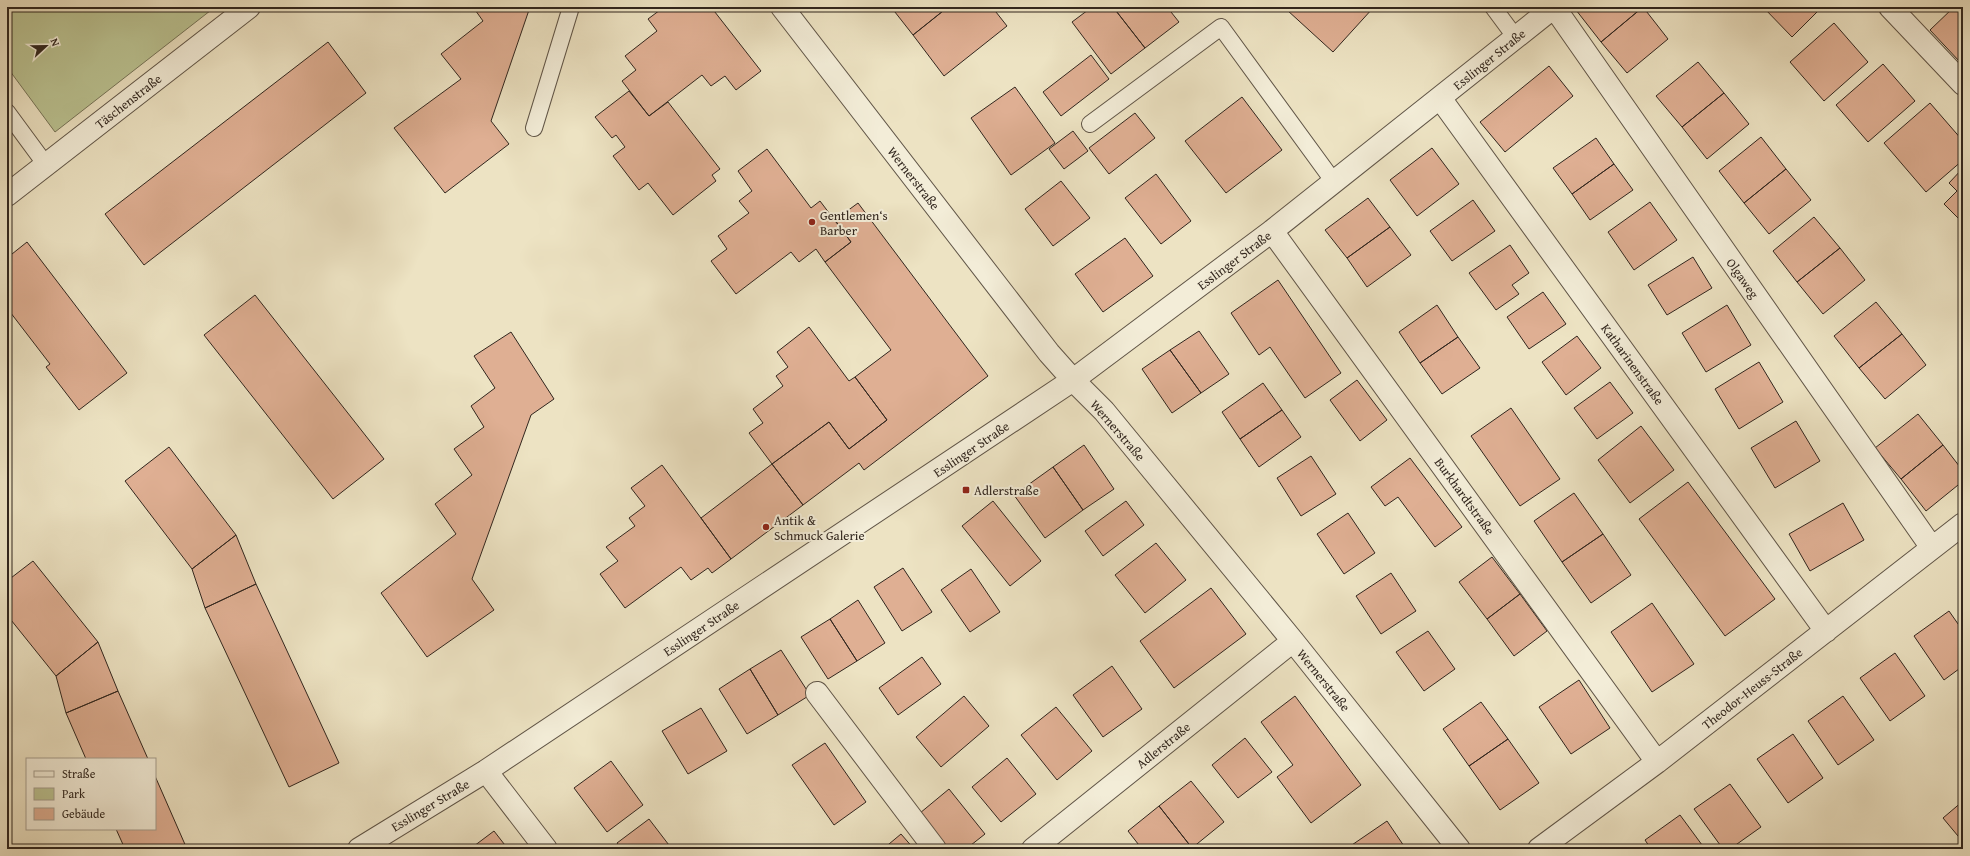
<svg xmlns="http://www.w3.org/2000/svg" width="1970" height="856" viewBox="0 0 1970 856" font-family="'Gentium Book Plus',serif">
<rect width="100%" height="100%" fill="#ede3c3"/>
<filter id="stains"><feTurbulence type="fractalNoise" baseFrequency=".005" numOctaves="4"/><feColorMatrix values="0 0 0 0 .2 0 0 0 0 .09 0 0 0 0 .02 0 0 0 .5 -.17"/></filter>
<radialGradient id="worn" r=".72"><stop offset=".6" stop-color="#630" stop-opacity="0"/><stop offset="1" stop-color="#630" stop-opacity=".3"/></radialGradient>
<path fill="#bbc392" stroke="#767458" d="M 7,7 L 215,7 L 55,132 L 7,67 Z"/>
<path fill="#dfaf93" stroke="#31261e" d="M 473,7 L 530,7 L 491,121 L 509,144 L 445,193 L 394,128 L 461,79 L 441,54 L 483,21 Z
M 658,7 L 711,7 L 761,71 L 736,90 L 725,76 L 711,86 L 702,75 L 649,116 L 622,81 L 636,70 L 625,56 L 657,31 L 648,19 L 660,10 Z
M 891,7 L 948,7 L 913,35 Z
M 948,7 L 992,7 L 1007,26 L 944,76 L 913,35 Z
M 1092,7 L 1113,7 L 1145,48 L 1111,74 L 1072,22 Z
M 1113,7 L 1167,7 L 1179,22 L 1145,48 Z
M 1289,7 L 1372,7 L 1373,8 L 1333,52 L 1287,10 Z
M 1580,7 L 1643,7 L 1601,42 L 1576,10 Z
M 1643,7 L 1668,39 L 1627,73 L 1601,42 Z
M 1724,7 L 1734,7 L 1729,12 Z
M 1763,7 L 1822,7 L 1792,37 Z
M 1954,7 L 1963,7 L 1963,59 L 1960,62 L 1930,30 Z
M 1834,23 L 1868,62 L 1824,101 L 1790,62 Z
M 328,42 L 366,93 L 144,265 L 105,214 Z
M 1091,55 L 1109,79 L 1061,116 L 1043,92 Z
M 1698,62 L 1724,93 L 1682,127 L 1656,96 Z
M 1883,64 L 1915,101 L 1868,142 L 1836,105 Z
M 1549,66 L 1573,96 L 1505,152 L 1480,122 Z
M 1015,87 L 1055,143 L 1011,175 L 971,118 Z
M 629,91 L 649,116 L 668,102 L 720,169 L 712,175 L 716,181 L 673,215 L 648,183 L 639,190 L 613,156 L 625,147 L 616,135 L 612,138 L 595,117 Z
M 1724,93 L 1749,124 L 1707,159 L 1682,127 Z
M 1242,97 L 1282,150 L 1226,193 L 1185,141 Z
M 1930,103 L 1963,141 L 1963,160 L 1926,192 L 1884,143 Z
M 1135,113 L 1155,138 L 1109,174 L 1089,148 Z
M 1073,131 L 1088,151 L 1064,169 L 1049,149 Z
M 1761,137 L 1786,169 L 1744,203 L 1719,171 Z
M 1596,138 L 1614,164 L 1572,194 L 1553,168 Z
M 1432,148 L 1459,184 L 1417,216 L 1390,180 Z
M 767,149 L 811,208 L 820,201 L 851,242 L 825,262 L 816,249 L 799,262 L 791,252 L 736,294 L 711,261 L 727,249 L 718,236 L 749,213 L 739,201 L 752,191 L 738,171 Z
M 1614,164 L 1633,190 L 1590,220 L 1572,194 Z
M 1963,168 L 1963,219 L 1961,221 L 1944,204 L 1957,191 L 1949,183 Z
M 1786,169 L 1811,200 L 1769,234 L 1744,203 Z
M 1156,174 L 1191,221 L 1161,244 L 1125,198 Z
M 1061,181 L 1090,218 L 1053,246 L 1025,209 Z
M 1368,198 L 1390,227 L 1347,258 L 1325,230 Z
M 1473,200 L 1495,231 L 1452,261 L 1430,231 Z
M 1650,202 L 1677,240 L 1634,270 L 1608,232 Z
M 858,203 L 988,376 L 864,470 L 859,463 L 803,505 L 772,464 L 829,422 L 849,449 L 887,420 L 855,377 L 891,350 L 825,262 L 851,242 L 835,220 Z
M 1814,217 L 1840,248 L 1797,282 L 1773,251 Z
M 1390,227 L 1411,255 L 1367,287 L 1347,258 Z
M 1125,238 L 1153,276 L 1103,312 L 1075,274 Z
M 27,242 L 127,373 L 79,410 L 46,367 L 50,364 L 7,308 L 7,258 Z
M 1510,245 L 1529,273 L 1512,285 L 1519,294 L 1496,310 L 1469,273 Z
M 1840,248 L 1865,280 L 1823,314 L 1797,282 Z
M 1693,257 L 1712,288 L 1667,315 L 1648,285 Z
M 1278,280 L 1341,373 L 1305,398 L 1270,347 L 1259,355 L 1231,313 Z
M 1543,292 L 1566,324 L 1529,349 L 1507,317 Z
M 255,295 L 384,459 L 333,499 L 204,335 Z
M 1876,302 L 1902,334 L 1859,368 L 1834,336 Z
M 1437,305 L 1458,337 L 1420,363 L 1399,332 Z
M 1727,305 L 1751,345 L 1706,372 L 1682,333 Z
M 809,327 L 849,381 L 855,377 L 887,420 L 849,449 L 829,422 L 772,464 L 749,433 L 763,423 L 753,409 L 783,386 L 776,376 L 788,367 L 777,352 Z
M 1199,331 L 1229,374 L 1201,393 L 1170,350 Z
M 511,332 L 554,399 L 531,415 L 472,579 L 494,610 L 427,657 L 381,593 L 456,534 L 435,504 L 472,475 L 454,449 L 484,427 L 471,406 L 495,388 L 474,356 Z
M 1902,334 L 1926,365 L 1885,399 L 1859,368 Z
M 1577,336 L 1601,368 L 1566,395 L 1542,362 Z
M 1458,337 L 1480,368 L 1442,394 L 1420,363 Z
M 1170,350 L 1201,393 L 1172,413 L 1142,369 Z
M 1759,362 L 1783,402 L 1739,429 L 1715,389 Z
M 1357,380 L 1387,420 L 1360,441 L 1330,400 Z
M 1610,382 L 1633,413 L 1597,439 L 1574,408 Z
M 1263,383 L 1282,410 L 1240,439 L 1222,412 Z
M 1511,408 L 1560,479 L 1520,506 L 1471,436 Z
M 1282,410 L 1301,437 L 1259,467 L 1240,439 Z
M 1918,414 L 1943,445 L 1901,479 L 1875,448 Z
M 1796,421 L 1820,461 L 1775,488 L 1751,448 Z
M 1641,426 L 1674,470 L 1630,503 L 1598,460 Z
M 1084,445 L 1114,489 L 1083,510 L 1053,467 Z
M 1943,445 L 1963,471 L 1963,481 L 1926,511 L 1901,479 Z
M 169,447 L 236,535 L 192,569 L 125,481 Z
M 1311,456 L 1336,494 L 1301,516 L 1277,478 Z
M 1410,458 L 1462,527 L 1435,547 L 1398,497 L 1385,506 L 1371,487 Z
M 772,464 L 803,505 L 731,559 L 701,518 Z
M 662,465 L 731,559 L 712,573 L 708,568 L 691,580 L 681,567 L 625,608 L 600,574 L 618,561 L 606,547 L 635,526 L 629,518 L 645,506 L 631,488 Z
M 1053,467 L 1083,510 L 1045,538 L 1014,495 Z
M 1688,482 L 1775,599 L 1725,636 L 1639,519 Z
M 1574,493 L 1603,534 L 1562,562 L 1534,521 Z
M 993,501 L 1041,561 L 1010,586 L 962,526 Z
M 1126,501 L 1144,525 L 1103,556 L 1085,531 Z
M 1843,503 L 1864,540 L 1810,571 L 1789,534 Z
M 1348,513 L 1375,553 L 1344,574 L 1317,534 Z
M 1603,534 L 1631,575 L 1591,603 L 1562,562 Z
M 236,535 L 256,584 L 205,608 L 192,569 Z
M 1156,543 L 1186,580 L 1145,613 L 1115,575 Z
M 1492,557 L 1520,594 L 1487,619 L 1459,582 Z
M 33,561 L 98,642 L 56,676 L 7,615 L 7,581 Z
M 903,568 L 932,612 L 902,631 L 874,587 Z
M 971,569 L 1000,612 L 970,632 L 941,590 Z
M 1391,573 L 1416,611 L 1381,634 L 1356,596 Z
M 256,584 L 339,763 L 289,787 L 205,608 Z
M 1211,588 L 1246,634 L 1174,688 L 1140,641 Z
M 1520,594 L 1547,631 L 1514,656 L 1487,619 Z
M 858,600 L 885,643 L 857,661 L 830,619 Z
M 1652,603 L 1694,664 L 1652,692 L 1611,632 Z
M 1949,611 L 1963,631 L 1963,666 L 1944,680 L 1914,636 Z
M 830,619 L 857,661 L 828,679 L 801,637 Z
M 1428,631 L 1455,669 L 1424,691 L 1396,652 Z
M 98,642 L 118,691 L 66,713 L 56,676 Z
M 781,650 L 810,695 L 778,715 L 750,669 Z
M 1895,653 L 1925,696 L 1890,721 L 1860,678 Z
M 922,657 L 941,684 L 898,715 L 879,688 Z
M 1112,666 L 1142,709 L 1103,737 L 1073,695 Z
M 750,669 L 778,715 L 747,734 L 719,689 Z
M 1579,680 L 1610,728 L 1571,754 L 1539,707 Z
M 118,691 L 148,759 L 86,759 L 66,713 Z
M 964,696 L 989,726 L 941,767 L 916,737 Z
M 1295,696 L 1361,785 L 1311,823 L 1277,777 L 1293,765 L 1261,722 Z
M 1843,696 L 1874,740 L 1838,765 L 1808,721 Z
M 1481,702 L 1508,739 L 1469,766 L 1443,729 Z
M 1056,707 L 1092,751 L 1057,780 L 1021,735 Z
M 701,708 L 727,751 L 688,774 L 662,731 Z
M 1793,734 L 1823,778 L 1788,803 L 1757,759 Z
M 1245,738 L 1272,772 L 1238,798 L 1212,765 Z
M 1508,739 L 1539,783 L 1500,810 L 1469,766 Z
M 825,743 L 866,802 L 834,825 L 792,765 Z
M 1007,758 L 1036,794 L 1001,822 L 972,787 Z
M 611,761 L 643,805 L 607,832 L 574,788 Z
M 155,776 L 187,849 L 125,849 L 116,829 L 155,829 Z
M 1191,781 L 1224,822 L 1192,848 L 1159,806 Z
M 1730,784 L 1761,827 L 1730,849 L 1723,849 L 1694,809 Z
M 949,789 L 985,834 L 966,849 L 939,849 L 914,818 Z
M 1963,801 L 1963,842 L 1943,818 Z
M 1159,806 L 1192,848 L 1191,849 L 1142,849 L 1128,831 Z
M 1680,815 L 1705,849 L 1651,849 L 1645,840 Z
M 649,819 L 672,849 L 621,849 L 617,843 Z
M 1387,821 L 1406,849 L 1346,849 Z
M 494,831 L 508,849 L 470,849 Z
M 901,834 L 914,849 L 883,849 Z"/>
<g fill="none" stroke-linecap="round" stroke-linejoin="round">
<defs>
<path id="service" d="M 1493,7 L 1516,38
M 7,112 L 46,165
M 1090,124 L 1221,27 L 1334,182
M 534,128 L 571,7"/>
<path id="minor" d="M 782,7 L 1049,353 L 1073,380 L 1104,411 L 1293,641 L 1459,849
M 1554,7 L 1932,548
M 1890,7 L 1963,84
M 1440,98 L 1826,631
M 7,195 L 249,7
M 1272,231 L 1657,762
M 817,693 L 935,849
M 486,771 L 546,849
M 359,849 L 486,771 L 1073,380 L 1272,231 L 1554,7
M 1033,849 L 1293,641
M 1539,849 L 1657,762 L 1963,524"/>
</defs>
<use href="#service" stroke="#605547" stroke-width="18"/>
<use href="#minor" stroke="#605547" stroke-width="24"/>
<use href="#service" stroke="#f3edd8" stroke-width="16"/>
<use href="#minor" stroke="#f3edd8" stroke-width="22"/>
</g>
<g fill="#8f2418" stroke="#f3edd8" stroke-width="1.5">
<circle cx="812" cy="222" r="4"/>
<rect x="962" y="486" width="8" height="8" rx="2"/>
<circle cx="766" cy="527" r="4"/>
</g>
<g text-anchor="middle" stroke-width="4" stroke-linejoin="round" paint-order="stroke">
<g font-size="13" fill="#31261e" stroke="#f3edd8">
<text transform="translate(1489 59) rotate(-39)" y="5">Esslinger Straße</text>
<text transform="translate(128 101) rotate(-38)" y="5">Täschenstraße</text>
<text transform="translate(914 178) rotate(52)" y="5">Wernerstraße</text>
<text transform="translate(1234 260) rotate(-37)" y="5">Esslinger Straße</text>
<text transform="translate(1743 278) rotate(55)" y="5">Olgaweg</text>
<text transform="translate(1633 364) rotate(54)" y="5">Katharinenstraße</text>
<text transform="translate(1118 430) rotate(49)" y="5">Wernerstraße</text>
<text transform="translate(971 449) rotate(-34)" y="5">Esslinger Straße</text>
<text transform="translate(1465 496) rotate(54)" y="5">Burkhardtstraße</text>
<text transform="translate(701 628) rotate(-34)" y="5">Esslinger Straße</text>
<text transform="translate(1324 680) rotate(51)" y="5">Wernerstraße</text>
<text transform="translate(1752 688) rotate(-38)" y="5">Theodor-Heuss-Straße</text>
<text transform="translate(1163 745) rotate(-39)" y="5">Adlerstraße</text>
<text transform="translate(430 805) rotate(-31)" y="5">Esslinger Straße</text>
</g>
<g font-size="13" fill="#31261e" stroke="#f3edd8" text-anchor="start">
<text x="820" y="220">Gentlemen‘s<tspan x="820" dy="15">Barber</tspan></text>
<text x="974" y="495">Adlerstraße</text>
<text x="774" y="525">Antik &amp;<tspan x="774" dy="15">Schmuck Galerie</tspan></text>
</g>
</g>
<rect width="1970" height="856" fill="none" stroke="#ede3c3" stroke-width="24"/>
<rect x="8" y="8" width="1954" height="840" fill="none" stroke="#31261e" stroke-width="2"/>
<rect x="12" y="12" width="1946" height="832" fill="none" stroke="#31261e"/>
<rect x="26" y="758" width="130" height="72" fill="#f3edd8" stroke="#a59d8e"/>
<rect x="34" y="771" width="20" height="6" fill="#f3edd8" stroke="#a59d8e"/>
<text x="62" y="778" font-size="12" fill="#31261e">Straße</text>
<rect x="34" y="788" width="20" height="12" fill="#bbc392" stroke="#a59d8e"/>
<text x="62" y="798" font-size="12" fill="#31261e">Park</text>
<rect x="34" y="808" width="20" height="12" fill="#dfaf93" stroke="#a59d8e"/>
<text x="62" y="818" font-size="12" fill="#31261e">Gebäude</text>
<g transform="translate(46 46) rotate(68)" stroke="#f3edd8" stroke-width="3" paint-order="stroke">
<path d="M0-3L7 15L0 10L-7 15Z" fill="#31261e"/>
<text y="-6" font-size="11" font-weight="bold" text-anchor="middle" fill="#31261e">N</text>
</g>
<rect width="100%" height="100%" filter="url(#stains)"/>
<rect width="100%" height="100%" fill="url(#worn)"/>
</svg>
